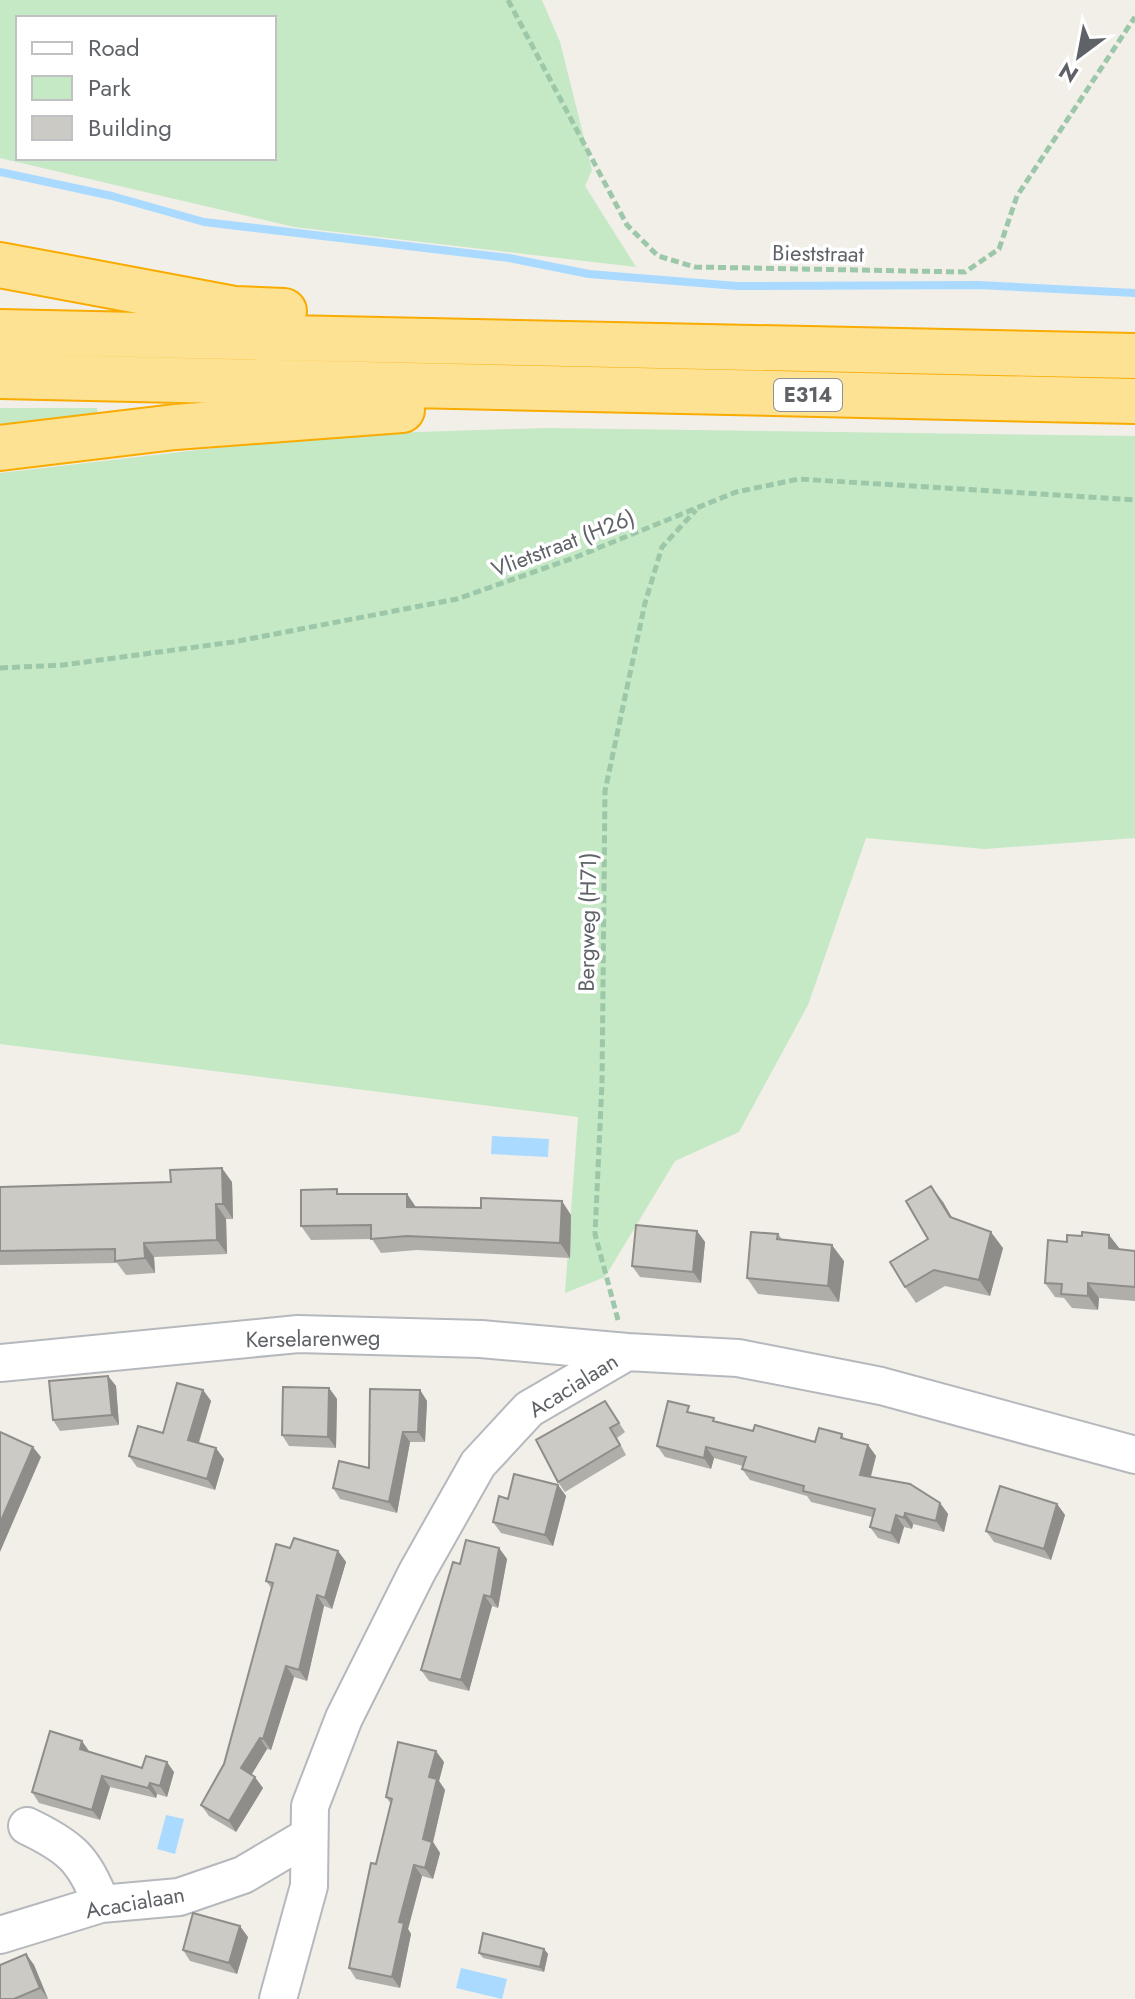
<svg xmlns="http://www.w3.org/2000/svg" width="1135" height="1999" viewBox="0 0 1135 1999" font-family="Jost,sans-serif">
<rect width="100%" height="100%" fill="#f1efe8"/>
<path fill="#c5e8c5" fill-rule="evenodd" d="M 0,0 L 542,0 L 560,42 L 592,170 L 585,186 L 636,267 L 294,227 L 0,158 ZM 18,18 L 274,18 L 274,158 L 18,158 Z
M 0,408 L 97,408 L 98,415 L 0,426 Z
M 545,428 L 1135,436 L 1135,838 L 984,849 L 866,838 L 808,1005 L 739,1132 L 675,1161 L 605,1277 L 565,1293 L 578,1117 L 0,1044 L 0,473 L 326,435 Z"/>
<path fill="#aadaff" d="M 492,1136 L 549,1139 L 548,1157 L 491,1154 Z
M 166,1815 L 184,1819 L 175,1854 L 157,1849 Z
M 461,1968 L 507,1979 L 502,1999 L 456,1988 Z"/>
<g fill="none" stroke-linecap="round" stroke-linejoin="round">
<path stroke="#aadaff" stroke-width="8" d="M 0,172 L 112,196 L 204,222 L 509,258 L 589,274 L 737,286 L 978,285 L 1135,293"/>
<defs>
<path id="minor" d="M 0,1363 L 298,1334 L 481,1339 L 627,1352
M 27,1826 C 69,1846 85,1859 101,1904
M 0,1935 L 101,1904 L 179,1897 L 243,1875 L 309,1836
M 278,1999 L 309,1886 L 310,1806 L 344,1718 L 417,1572 L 478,1464 L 529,1409 L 627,1352 L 738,1358 L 881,1386 L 1135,1455"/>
<path id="highway" d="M 0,265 L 235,309 L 284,311
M 0,332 L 1135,356
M 0,376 L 1135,401
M 0,448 L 175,427 L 402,410"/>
</defs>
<use href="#minor" stroke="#b5b8bc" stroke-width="40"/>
<use href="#highway" stroke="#f9ab00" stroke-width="48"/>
<path stroke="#9cc7a9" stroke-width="5" stroke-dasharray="8 4" stroke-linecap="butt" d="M 508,0 L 627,225 L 658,256 L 695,267 L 965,272 L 999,249 L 1017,196 L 1135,17
M 0,668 L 63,665 L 233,642 L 457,599 L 576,557 L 736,492 L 799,479 L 1135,500
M 618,1320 L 595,1234 L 602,1083 L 605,791 L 645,603 L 662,547 L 696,510"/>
<use href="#minor" stroke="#fff" stroke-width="36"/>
<use href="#highway" stroke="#fde293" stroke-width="44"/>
</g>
<path fill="#afaea9" d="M 232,1182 L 233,1219 L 226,1219 L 227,1254 L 154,1257 L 155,1273 L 126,1275 L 117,1263 L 0,1265 L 0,1187 Z
M 341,1194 L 407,1194 L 416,1207 L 571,1215 L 570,1258 L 417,1250 L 381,1253 L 372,1239 L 311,1240 L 301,1226 Z
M 943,1202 L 952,1218 L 1003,1248 L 990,1296 L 945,1286 L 916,1303 L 905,1287 L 928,1239 Z
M 697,1231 L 705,1242 L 701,1283 L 640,1277 L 632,1266 Z
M 778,1234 L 782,1239 L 844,1261 L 839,1302 L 758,1294 L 747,1278 Z
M 1067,1242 L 1135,1251 L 1135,1301 L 1099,1298 L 1098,1310 L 1072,1308 L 1064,1298 L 1055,1297 L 1045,1283 Z
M 108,1376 L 116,1386 L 119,1425 L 60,1431 L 53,1420 Z
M 329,1388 L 337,1399 L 336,1448 L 289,1446 L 282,1435 Z
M 203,1390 L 211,1401 L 199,1443 L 224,1459 L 215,1490 L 137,1467 L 129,1456 L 163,1433 Z
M 420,1390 L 427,1401 L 425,1442 L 410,1442 L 397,1513 L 340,1499 L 333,1488 L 369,1468 Z
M 605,1401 L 625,1432 L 617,1438 L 626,1455 L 565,1492 L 558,1482 Z
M 694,1414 L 716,1422 L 753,1431 L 815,1442 L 842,1434 L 845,1440 L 868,1445 L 876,1456 L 871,1477 L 940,1503 L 948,1514 L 944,1532 L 913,1524 L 912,1529 L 904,1527 L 899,1544 L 878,1538 L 870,1527 L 872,1517 L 811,1502 L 807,1496 L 750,1480 L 742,1469 L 743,1466 L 714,1458 L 711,1469 L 665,1457 L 657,1446 Z
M 558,1485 L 566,1496 L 553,1546 L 501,1533 L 493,1522 L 508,1499 Z
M 1057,1504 L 1065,1515 L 1051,1560 L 994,1542 L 986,1531 Z
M 290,1548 L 338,1551 L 346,1562 L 332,1609 L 324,1606 L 307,1681 L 294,1677 L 271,1750 L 267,1749 L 251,1775 L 263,1788 L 236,1832 L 209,1816 L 201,1805 L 224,1764 L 272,1589 L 266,1581 Z
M 499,1548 L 507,1559 L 498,1608 L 492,1606 L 469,1691 L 429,1681 L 421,1670 L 460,1564 Z
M 89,1751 L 142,1768 L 174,1772 L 167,1797 L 157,1794 L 156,1798 L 110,1787 L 100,1820 L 39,1803 L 32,1792 Z
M 444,1762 L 439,1781 L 445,1790 L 433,1842 L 440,1853 L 433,1879 L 422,1876 L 408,1929 L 411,1934 L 400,1988 L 356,1979 L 349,1968 L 391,1804 L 386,1797 Z
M 248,1937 L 237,1974 L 190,1961 L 183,1950 Z
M 544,1949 L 548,1954 L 544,1972 L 483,1958 L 479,1953 Z
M 26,1954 L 34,1965 L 48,1999 L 0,1999 Z"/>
<path fill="#8f8d8a" d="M 222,1168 L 232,1182 L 233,1219 L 223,1204 Z
M 931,1186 L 943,1202 L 961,1233 L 950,1217 Z
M 407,1194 L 417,1209 L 407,1207 Z
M 562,1201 L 571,1215 L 570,1258 L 560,1243 Z
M 216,1204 L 226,1219 L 227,1254 L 217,1240 Z
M 697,1231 L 705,1242 L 701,1283 L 693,1272 Z
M 991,1232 L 1003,1248 L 990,1296 L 979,1280 Z
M 1109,1235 L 1120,1249 L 1109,1248 Z
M 144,1243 L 154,1257 L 155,1273 L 145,1258 Z
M 832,1245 L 844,1261 L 839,1302 L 828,1286 Z
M 1088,1283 L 1099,1298 L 1098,1310 L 1088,1296 Z
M 108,1376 L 116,1386 L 119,1425 L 112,1415 Z
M 329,1388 L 337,1399 L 336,1448 L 328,1437 Z
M 203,1390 L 211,1401 L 196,1451 L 188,1440 Z
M 420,1390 L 427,1401 L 425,1442 L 418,1432 Z
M 403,1432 L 410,1442 L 397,1513 L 389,1502 Z
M 868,1445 L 876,1456 L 868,1486 L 860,1475 Z
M 33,1447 L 41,1457 L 0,1552 L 0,1523 Z
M 706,1447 L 714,1458 L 711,1469 L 704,1458 Z
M 216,1448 L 224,1459 L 215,1490 L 207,1479 Z
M 558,1485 L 566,1496 L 553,1546 L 545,1535 Z
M 940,1503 L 948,1514 L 944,1532 L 936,1521 Z
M 1057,1504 L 1065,1515 L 1051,1560 L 1044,1549 Z
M 905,1513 L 913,1524 L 912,1529 L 904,1518 Z
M 896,1515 L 904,1527 L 899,1544 L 891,1533 Z
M 499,1548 L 507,1559 L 498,1608 L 491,1597 Z
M 338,1551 L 346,1562 L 332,1609 L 325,1598 Z
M 317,1595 L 324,1606 L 307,1681 L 299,1670 Z
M 484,1595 L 492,1606 L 469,1691 L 461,1680 Z
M 286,1666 L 294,1677 L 271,1750 L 263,1739 Z
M 260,1738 L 267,1749 L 249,1779 L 241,1768 Z
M 82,1741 L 89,1751 L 80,1749 Z
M 436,1751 L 444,1762 L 439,1781 L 445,1790 L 433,1842 L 440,1853 L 433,1879 L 425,1868 L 423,1839 L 429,1777 Z
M 167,1762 L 174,1772 L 167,1797 L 160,1786 Z
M 102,1776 L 110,1787 L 100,1820 L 92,1810 Z
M 255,1777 L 263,1788 L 236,1832 L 229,1821 Z
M 150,1783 L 157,1794 L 156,1798 L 148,1788 Z
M 414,1865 L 422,1876 L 408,1929 L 411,1934 L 400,1988 L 392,1977 L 399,1922 Z
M 240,1926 L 248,1937 L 237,1974 L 229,1963 Z
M 544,1949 L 548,1954 L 544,1972 L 540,1967 Z
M 26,1954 L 34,1965 L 48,1999 L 40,1988 Z"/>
<path fill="#cccac5" stroke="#8f8d8a" stroke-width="2" d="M 222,1168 L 223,1204 L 216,1204 L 217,1240 L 144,1243 L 145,1258 L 115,1261 L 115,1249 L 0,1251 L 0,1187 L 171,1182 L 170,1170 Z
M 931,1186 L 950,1217 L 991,1232 L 979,1280 L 934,1270 L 905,1287 L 890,1262 L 928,1239 L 906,1201 Z
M 337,1189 L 337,1194 L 407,1194 L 407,1207 L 481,1208 L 481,1198 L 562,1201 L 560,1243 L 407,1236 L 371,1239 L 371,1225 L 301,1226 L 301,1190 Z
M 636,1225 L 697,1231 L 693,1272 L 632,1266 Z
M 751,1232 L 778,1234 L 777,1239 L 832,1245 L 828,1286 L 747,1278 Z
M 1082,1232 L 1109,1235 L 1109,1248 L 1135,1251 L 1135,1287 L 1088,1283 L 1088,1296 L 1061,1294 L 1062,1284 L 1045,1283 L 1048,1240 L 1067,1242 L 1067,1235 L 1082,1236 Z
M 108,1376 L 112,1415 L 53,1420 L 49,1381 Z
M 177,1383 L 203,1390 L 188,1440 L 216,1448 L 207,1479 L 129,1456 L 138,1426 L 163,1433 Z
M 283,1387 L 329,1388 L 328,1437 L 282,1435 Z
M 370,1389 L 420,1390 L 418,1432 L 403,1432 L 389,1502 L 333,1488 L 339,1461 L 369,1468 Z
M 605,1401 L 619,1423 L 610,1428 L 620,1445 L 558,1482 L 536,1440 Z
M 668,1401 L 689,1406 L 687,1412 L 714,1418 L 713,1421 L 753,1431 L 755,1425 L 815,1442 L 819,1428 L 842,1434 L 841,1438 L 868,1445 L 860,1475 L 910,1484 L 940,1503 L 936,1521 L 905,1513 L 904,1518 L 896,1515 L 891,1533 L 870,1527 L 875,1509 L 803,1491 L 804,1486 L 742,1469 L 746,1457 L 706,1447 L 704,1458 L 657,1446 Z
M 0,1432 L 33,1447 L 0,1523 Z
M 514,1474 L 558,1485 L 545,1535 L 493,1522 L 499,1496 L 508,1499 Z
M 1000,1486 L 1057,1504 L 1044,1549 L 986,1531 Z
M 294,1538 L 338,1551 L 325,1598 L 317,1595 L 299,1670 L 286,1666 L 263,1739 L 260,1738 L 241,1768 L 255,1777 L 229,1821 L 201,1805 L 224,1764 L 273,1583 L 266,1581 L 276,1544 L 290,1548 Z
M 466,1540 L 499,1548 L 491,1597 L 484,1595 L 461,1680 L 421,1670 L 453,1562 L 460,1564 Z
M 50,1731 L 82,1741 L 80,1749 L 142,1768 L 146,1756 L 167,1762 L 160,1786 L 150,1783 L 148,1788 L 102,1776 L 92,1810 L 32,1792 Z
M 398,1742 L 436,1751 L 429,1777 L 437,1779 L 423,1839 L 432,1842 L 425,1868 L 414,1865 L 399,1922 L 404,1923 L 392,1977 L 349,1968 L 371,1863 L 376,1864 L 392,1799 L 386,1797 Z
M 193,1913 L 240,1926 L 229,1963 L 183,1950 Z
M 483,1933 L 544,1949 L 540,1967 L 479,1953 Z
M 26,1954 L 40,1988 L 14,1999 L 0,1999 L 0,1965 Z"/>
<g text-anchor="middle" stroke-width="7" stroke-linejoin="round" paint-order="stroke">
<rect fill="#fff" stroke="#8f9295" stroke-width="2" x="774" y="379" width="68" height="32" rx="6"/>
<g font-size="20" font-weight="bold" fill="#5f6368">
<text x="808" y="402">E314</text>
</g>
<g font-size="22" fill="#5f6368" stroke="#fff">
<text transform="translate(818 253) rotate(1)" y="8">Bieststraat</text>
<text transform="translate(563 543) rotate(-21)" y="8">Vlietstraat (H26)</text>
<text transform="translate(587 922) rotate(-89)" y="8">Bergweg (H71)</text>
<text transform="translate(313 1338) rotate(-1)" y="8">Kerselarenweg</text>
<text transform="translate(573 1385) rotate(-32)" y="8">Acacialaan</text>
<text transform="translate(135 1902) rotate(-10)" y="8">Acacialaan</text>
</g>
</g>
<rect x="16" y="16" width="260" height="144" fill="#ffffff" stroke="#bfc1c3" stroke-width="2"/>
<rect x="32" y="42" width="40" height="12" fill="#ffffff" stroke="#bfc1c3" stroke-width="2"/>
<text x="88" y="56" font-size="24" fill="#5f6368">Road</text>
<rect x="32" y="76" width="40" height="24" fill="#c5e8c5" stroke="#bfc1c3" stroke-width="2"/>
<text x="88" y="96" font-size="24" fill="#5f6368">Park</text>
<rect x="32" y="116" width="40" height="24" fill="#cccac5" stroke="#bfc1c3" stroke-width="2"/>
<text x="88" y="136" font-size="24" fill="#5f6368">Building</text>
<g transform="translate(1079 56) rotate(212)" stroke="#ffffff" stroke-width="6" paint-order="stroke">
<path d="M0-6L14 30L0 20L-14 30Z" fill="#5f6368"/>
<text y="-12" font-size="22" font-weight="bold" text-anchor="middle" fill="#5f6368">N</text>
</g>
</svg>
